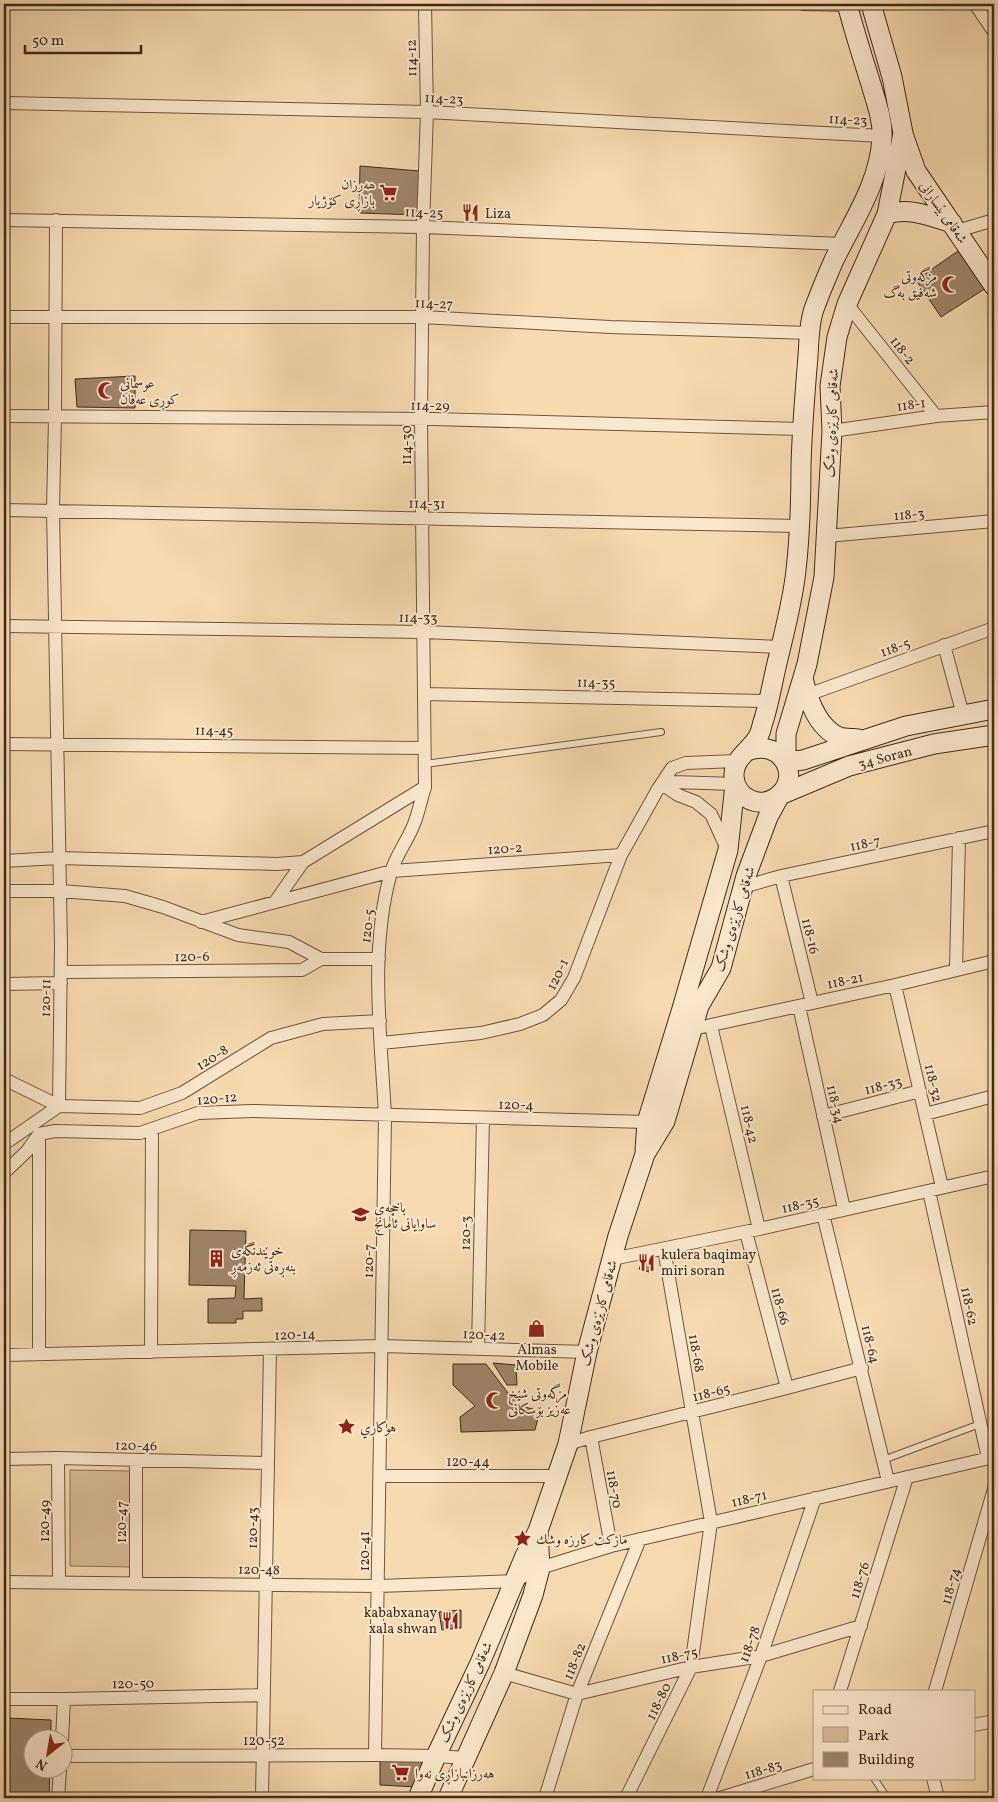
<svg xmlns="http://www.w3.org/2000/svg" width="998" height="1802" viewBox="0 0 998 1802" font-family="Vollkorn,Amiri,serif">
<rect width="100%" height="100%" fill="#f8dab0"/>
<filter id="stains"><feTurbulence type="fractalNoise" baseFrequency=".004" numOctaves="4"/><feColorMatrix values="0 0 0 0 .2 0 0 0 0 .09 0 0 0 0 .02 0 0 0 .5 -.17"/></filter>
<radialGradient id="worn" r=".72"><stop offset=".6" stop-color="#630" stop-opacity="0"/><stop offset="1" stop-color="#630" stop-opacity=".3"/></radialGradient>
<path fill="#d9bc97" stroke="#8c735a" d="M 70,1470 L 132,1471 L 132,1567 L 70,1566 Z"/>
<path fill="#9f866a" stroke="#3f2a1e" d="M 360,166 L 420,171 L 419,215 L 359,213 Z
M 958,251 L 986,288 L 941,317 L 916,280 Z
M 135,376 L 135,408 L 77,407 L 75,379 Z
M 190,1230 L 246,1231 L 244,1299 L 262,1298 L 262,1311 L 243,1311 L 243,1319 L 236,1319 L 236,1323 L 208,1323 L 208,1299 L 235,1298 L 236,1286 L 189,1285 Z
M 644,1257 L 652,1258 L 649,1272 L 639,1269 Z
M 493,1363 L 516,1365 L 517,1385 L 507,1385 Z
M 453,1364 L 486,1364 L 511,1397 L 528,1408 L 540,1410 L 535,1430 L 461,1432 L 460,1417 L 475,1406 L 453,1385 Z
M 461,1610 L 461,1628 L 442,1630 L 439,1612 Z
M 7,1718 L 51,1720 L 51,1740 L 32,1740 L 32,1770 L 50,1770 L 49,1798 L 5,1798 Z
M 380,1761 L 428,1761 L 417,1787 L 380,1785 Z"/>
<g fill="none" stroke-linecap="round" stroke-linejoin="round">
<defs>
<path id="service" d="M 425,764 L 661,732
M 883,1460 L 980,1424
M 874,1778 L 887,1798"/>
<path id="minor" d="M 803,4 L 848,5
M 975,4 L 994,32
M 4,103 L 427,112 L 882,136
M 4,220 L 423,227 L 843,244
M 56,220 L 55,417 L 53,510 L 61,946 L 59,1106
M 957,231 L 994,220
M 847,304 L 936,416
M 4,317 L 422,317 L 610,327 L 810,333
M 4,416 L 431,419 L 803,429
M 832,431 L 936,416 L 994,412
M 4,510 L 800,526
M 827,536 L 994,521
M 4,626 L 424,632 L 781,647
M 944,645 L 963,715
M 424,694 L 768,701
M 807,695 L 994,628
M 4,744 L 424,748
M 665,786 L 678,795 L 696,802 L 711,814 L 727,849
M 660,788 L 673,782 L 735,784
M 4,861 L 59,858 L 277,864 L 303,862 L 425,787
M 781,876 L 812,1003
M 743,887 L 781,876 L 994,831
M 4,891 L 60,891 L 125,896 L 163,907 L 238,935 L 289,942 L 321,959 L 379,959
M 275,902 L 303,862
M 201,922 L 392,871 L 621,855
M 956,970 L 959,838
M 61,972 L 302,970 L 321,959
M 4,984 L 61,983
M 895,985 L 942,1187
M 799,1006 L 844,1209
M 711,1026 L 759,1229
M 702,1027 L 895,985 L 994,961
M 381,1043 L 481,1033 L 520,1024 L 543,1015 L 561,1000 L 574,978 L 621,855 L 658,789 L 672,768 L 686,763 L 737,761
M 4,1079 L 59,1106 L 140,1108 L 182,1093 L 271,1038 L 323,1024 L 380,1021
M 925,1114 L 994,1096
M 823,1116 L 920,1091
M 39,1134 L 39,1354
M 4,1144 L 59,1106
M 4,1173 L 27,1151 L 39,1134 L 55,1131 L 140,1133 L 198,1113 L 252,1111 L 647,1122
M 929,1191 L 988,1458
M 823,1214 L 888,1481
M 746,1232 L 787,1388
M 612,1259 L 759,1229 L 994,1176
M 478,1348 L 483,1118
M 151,1352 L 152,1129
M 4,1355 L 381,1346 L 587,1352
M 591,1437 L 611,1546
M 568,1444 L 591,1437 L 787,1388 L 862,1368
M 58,1458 L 59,1583
M 4,1459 L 58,1458 L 268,1463
M 136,1460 L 136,1583
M 380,1476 L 556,1476
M 4,1582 L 379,1586 L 515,1581 L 540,1568 L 611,1546 L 994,1457
M 504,1673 L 577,1694 L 691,1667 L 761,1656 L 861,1626
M 840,1691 L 907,1477
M 935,1691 L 994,1489
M 4,1699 L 64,1699 L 264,1695
M 974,1725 L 994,1721
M 62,1740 L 64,1699
M 375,1755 L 385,1116 C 381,1035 369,951 391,872 C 396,855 408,840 414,824 C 419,812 421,799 425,787 L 421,419 L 423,227 L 427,112 L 425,4
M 62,1756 L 375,1755 L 436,1756 L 466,1758
M 933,1778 L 938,1798
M 58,1798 L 60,1770
M 262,1798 L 270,1349
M 545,1798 L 577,1694 L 640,1539
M 626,1798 L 691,1667 L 711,1522 L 664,1249
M 707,1798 L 761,1656 L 815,1498
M 720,1798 L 814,1769"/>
<path id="secondary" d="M 871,4 L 892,77 L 903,133 L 887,214 L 847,304 L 837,337 L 830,386 L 832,431 L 824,577 L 807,664 L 786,734 L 786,762 L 803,760 L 906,726 L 994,709
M 903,134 L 916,171 L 994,286
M 887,214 C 910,207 929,216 952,223
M 803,678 C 808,700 817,727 839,737 C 845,739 853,738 859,739
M 747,751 C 783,737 804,780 775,798 C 758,809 735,797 734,776 C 733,758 750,751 758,737 C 761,732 762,724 764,719 C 770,699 773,679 778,659 C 785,629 793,600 796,570 C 800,535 801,500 801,465 C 802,429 805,392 808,356 C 809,341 809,323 814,309 C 820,293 827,276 834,260 C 853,221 880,182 882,137 C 883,119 875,99 870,81 C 862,56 854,30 847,4
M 645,1150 L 647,1122 L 681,1012 L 728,850 L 735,784
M 418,1798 L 436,1756 L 480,1663 L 525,1556 L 538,1531 L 568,1444 L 587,1352 L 618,1236 L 645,1154 L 665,1121 L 699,1006 L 721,968 L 746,876 L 768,817 L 780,795 L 849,766 L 934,744 L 994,735
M 448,1798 L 504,1673 L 533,1595 L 540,1568 L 538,1531"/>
</defs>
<use href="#service" stroke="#6d5642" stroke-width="8"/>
<use href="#minor" stroke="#6d5642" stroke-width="14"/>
<use href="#secondary" stroke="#3f2a1e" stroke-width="21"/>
<use href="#service" stroke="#fae7cc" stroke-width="6"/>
<use href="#minor" stroke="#fae7cc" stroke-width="12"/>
<use href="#secondary" stroke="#fae7cc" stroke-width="19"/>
</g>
<defs>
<symbol id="supermarket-bare" viewBox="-9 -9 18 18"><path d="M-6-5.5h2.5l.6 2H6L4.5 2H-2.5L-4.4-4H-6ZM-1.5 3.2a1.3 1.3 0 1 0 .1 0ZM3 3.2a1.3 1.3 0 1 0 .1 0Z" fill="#8f2418" stroke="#fae7cc" stroke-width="2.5" paint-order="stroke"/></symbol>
<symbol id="restaurant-bare" viewBox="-9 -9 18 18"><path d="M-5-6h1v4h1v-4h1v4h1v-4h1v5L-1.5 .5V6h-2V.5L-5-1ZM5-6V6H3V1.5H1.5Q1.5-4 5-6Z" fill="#8f2418" stroke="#fae7cc" stroke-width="2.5" paint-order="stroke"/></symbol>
<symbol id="mosque-bare" viewBox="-9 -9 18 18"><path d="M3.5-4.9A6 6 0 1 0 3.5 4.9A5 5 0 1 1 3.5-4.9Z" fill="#8f2418" stroke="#fae7cc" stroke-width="2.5" paint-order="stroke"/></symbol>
<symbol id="school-bare" viewBox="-9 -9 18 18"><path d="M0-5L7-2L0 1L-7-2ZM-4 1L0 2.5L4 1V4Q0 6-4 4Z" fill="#8f2418" stroke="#fae7cc" stroke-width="2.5" paint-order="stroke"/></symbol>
<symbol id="building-bare" viewBox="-9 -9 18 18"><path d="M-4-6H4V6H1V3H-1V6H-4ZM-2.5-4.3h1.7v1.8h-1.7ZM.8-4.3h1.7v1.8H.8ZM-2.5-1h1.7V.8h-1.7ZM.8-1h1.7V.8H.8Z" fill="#8f2418" stroke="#fae7cc" stroke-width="2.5" paint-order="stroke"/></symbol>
<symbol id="shop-bare" viewBox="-9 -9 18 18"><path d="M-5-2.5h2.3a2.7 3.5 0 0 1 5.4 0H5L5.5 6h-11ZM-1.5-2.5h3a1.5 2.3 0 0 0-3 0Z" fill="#8f2418" stroke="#fae7cc" stroke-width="2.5" paint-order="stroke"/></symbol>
<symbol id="sight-bare" viewBox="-9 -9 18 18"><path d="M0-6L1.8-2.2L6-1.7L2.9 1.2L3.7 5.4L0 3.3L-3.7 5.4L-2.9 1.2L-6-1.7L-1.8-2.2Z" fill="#8f2418" stroke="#fae7cc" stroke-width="2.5" paint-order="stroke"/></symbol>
</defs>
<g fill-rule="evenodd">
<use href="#supermarket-bare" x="376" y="180" width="25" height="25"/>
<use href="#restaurant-bare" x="458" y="200" width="25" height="25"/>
<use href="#mosque-bare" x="938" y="272" width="25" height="25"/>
<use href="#mosque-bare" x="94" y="378" width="25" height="25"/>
<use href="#school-bare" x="348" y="1202" width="25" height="25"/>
<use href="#building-bare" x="204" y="1246" width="25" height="25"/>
<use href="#restaurant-bare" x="634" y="1250" width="25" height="25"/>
<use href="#shop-bare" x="524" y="1316" width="25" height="25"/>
<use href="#mosque-bare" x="482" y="1388" width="25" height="25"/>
<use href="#sight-bare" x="334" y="1414" width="25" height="25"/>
<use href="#sight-bare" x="510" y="1526" width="25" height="25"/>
<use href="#restaurant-bare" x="438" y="1608" width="25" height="25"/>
<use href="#supermarket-bare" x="388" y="1760" width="25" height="25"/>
</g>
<g text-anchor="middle" stroke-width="4" stroke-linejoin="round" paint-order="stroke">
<g font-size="14" fill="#3f2a1e" stroke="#fae7cc">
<text transform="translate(411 58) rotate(-91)" y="5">114-12</text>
<text transform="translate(444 98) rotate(3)" y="5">114-23</text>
<text transform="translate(848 119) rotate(3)" y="5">114-23</text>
<text transform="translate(424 212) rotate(2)" y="5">114-25</text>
<text transform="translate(944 212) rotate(55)" y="5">شەقامی بێسارانی</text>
<text transform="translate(434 303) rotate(2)" y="5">114-27</text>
<text transform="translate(903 350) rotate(52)" y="5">118-2</text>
<text transform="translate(911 404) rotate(-8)" y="5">118-1</text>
<text transform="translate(430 405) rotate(1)" y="5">114-29</text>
<text transform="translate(831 423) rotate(-88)" y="5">شەقامی کارێزەی وشک</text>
<text transform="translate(406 445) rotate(-90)" y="5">114-30</text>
<text transform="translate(427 503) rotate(1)" y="5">114-31</text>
<text transform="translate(909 514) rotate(-5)" y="5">118-3</text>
<text transform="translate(418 617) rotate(1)" y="5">114-33</text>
<text transform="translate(895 647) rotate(-20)" y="5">118-5</text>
<text transform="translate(596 682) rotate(1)" y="5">114-35</text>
<text transform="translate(214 730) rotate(1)" y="5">114-45</text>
<text transform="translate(885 757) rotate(-15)" y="5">34 Soran</text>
<text transform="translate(865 843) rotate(-12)" y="5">118-7</text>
<text transform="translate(505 848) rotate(-4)" y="5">120-2</text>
<text transform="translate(734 919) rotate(-73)" y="5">شەقامی کارێزەی وشک</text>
<text transform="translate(367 926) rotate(-83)" y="5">120-5</text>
<text transform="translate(811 936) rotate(76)" y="5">118-16</text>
<text transform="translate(192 956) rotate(-1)" y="5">120-6</text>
<text transform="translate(557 974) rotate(-64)" y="5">120-1</text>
<text transform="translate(845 980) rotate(-12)" y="5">118-21</text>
<text transform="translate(45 998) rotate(-89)" y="5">120-11</text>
<text transform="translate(212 1057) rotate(-32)" y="5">120-8</text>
<text transform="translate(934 1083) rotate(77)" y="5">118-32</text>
<text transform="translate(883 1085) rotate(-14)" y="5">118-33</text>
<text transform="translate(217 1098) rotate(-5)" y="5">120-12</text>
<text transform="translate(516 1104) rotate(1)" y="5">120-4</text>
<text transform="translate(836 1104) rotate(77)" y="5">118-34</text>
<text transform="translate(750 1124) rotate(77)" y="5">118-42</text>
<text transform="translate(800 1204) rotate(-13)" y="5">118-35</text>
<text transform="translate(465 1233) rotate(-89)" y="5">120-3</text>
<text transform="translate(368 1261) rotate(-89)" y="5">120-7</text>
<text transform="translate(781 1306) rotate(75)" y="5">118-66</text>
<text transform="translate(970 1306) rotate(78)" y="5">118-62</text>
<text transform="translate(598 1313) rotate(-75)" y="5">شەقامی کارێزەی وشک</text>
<text transform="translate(295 1334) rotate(-2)" y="5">120-14</text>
<text transform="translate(484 1334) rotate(2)" y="5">120-42</text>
<text transform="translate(871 1344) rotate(76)" y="5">118-64</text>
<text transform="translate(697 1353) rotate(80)" y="5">118-68</text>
<text transform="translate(711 1392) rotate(-14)" y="5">118-65</text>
<text transform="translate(136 1445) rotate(1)" y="5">120-46</text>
<text x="468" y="1466">120-44</text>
<text transform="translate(615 1489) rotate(80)" y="5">118-70</text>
<text transform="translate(749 1498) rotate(-13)" y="5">118-71</text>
<text transform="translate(44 1521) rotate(-90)" y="5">120-49</text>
<text transform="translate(121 1522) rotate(-90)" y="5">120-47</text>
<text transform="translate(252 1528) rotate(-89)" y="5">120-43</text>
<text transform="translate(364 1551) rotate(-90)" y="5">120-41</text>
<text transform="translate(259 1569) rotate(1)" y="5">120-48</text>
<text transform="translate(859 1580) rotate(-73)" y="5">118-76</text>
<text transform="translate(950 1586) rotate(-74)" y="5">118-74</text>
<text transform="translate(749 1644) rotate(-70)" y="5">118-78</text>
<text transform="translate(679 1655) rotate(-12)" y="5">118-75</text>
<text transform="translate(574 1661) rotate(-68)" y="5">118-82</text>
<text transform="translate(133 1683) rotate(-1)" y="5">120-50</text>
<text transform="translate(465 1692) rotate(-65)" y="5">شەقامی کارێزەی وشک</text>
<text transform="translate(658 1701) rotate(-64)" y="5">118-80</text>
<text x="264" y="1745">120-52</text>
<text transform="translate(763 1769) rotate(-17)" y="5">118-83</text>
</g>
<g font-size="14" fill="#3f2a1e" stroke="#fae7cc" text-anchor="start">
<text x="375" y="189" text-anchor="end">ھەرزان<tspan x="375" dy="16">بازاڕی کۆژیار</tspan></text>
<text x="485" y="218">Liza</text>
<text x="937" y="281" text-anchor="end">مزگەوتی<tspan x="937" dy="16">شەفیق بەگ</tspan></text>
<text x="120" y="388">عوسمانی<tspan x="120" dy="16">کوڕی عەفان</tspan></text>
<text x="374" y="1212">باخچەی<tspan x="374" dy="16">ساوایانی ئامانج</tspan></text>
<text x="231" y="1255">خوێندنگەی<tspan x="231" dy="16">بنەڕەتی ئەزمەڕ</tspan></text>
<text x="661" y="1259">kulera baqimay<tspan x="661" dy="16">miri soran</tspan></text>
<text x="537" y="1354" text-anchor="middle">Almas<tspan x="537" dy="16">Mobile</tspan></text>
<text x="508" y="1398">مزگەوتی شێخ<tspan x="508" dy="16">عەزیز بۆسکانی</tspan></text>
<text x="360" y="1432">هوكاري</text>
<text x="536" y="1544">ماركت كارزه وشك</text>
<text x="437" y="1617" text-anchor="end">kababxanay<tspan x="437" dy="16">xala shwan</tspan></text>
<text x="415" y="1778">هەرزانبازاڕی نەوا</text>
</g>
</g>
<rect width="998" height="1802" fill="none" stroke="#f8dab0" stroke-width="20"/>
<rect x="5" y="5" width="988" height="1792" fill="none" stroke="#3f2a1e" stroke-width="2.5"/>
<rect x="10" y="10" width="978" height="1782" fill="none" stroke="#3f2a1e"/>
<rect x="813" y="1690" width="162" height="90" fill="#fae7cc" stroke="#af9b86"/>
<rect x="823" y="1706" width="25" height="8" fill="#fae7cc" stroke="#af9b86"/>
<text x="858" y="1714" font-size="15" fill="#3f2a1e">Road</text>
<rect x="823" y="1727" width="25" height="15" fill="#d9bc97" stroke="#af9b86"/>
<text x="858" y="1740" font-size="15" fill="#3f2a1e">Park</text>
<rect x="823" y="1752" width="25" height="15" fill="#9f866a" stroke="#af9b86"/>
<text x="858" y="1764" font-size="15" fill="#3f2a1e">Building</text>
<g transform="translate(48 1754) rotate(211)"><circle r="24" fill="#fae7cc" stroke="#af9b86"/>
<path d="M0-4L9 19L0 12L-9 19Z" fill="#8f2418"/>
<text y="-8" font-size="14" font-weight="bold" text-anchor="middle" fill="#3f2a1e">N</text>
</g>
<path d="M25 45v8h116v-8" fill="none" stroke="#3f2a1e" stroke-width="2.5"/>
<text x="32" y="45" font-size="15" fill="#3f2a1e" stroke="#fae7cc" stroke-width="4" paint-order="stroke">50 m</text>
<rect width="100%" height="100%" filter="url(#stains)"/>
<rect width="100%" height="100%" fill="url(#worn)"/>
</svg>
